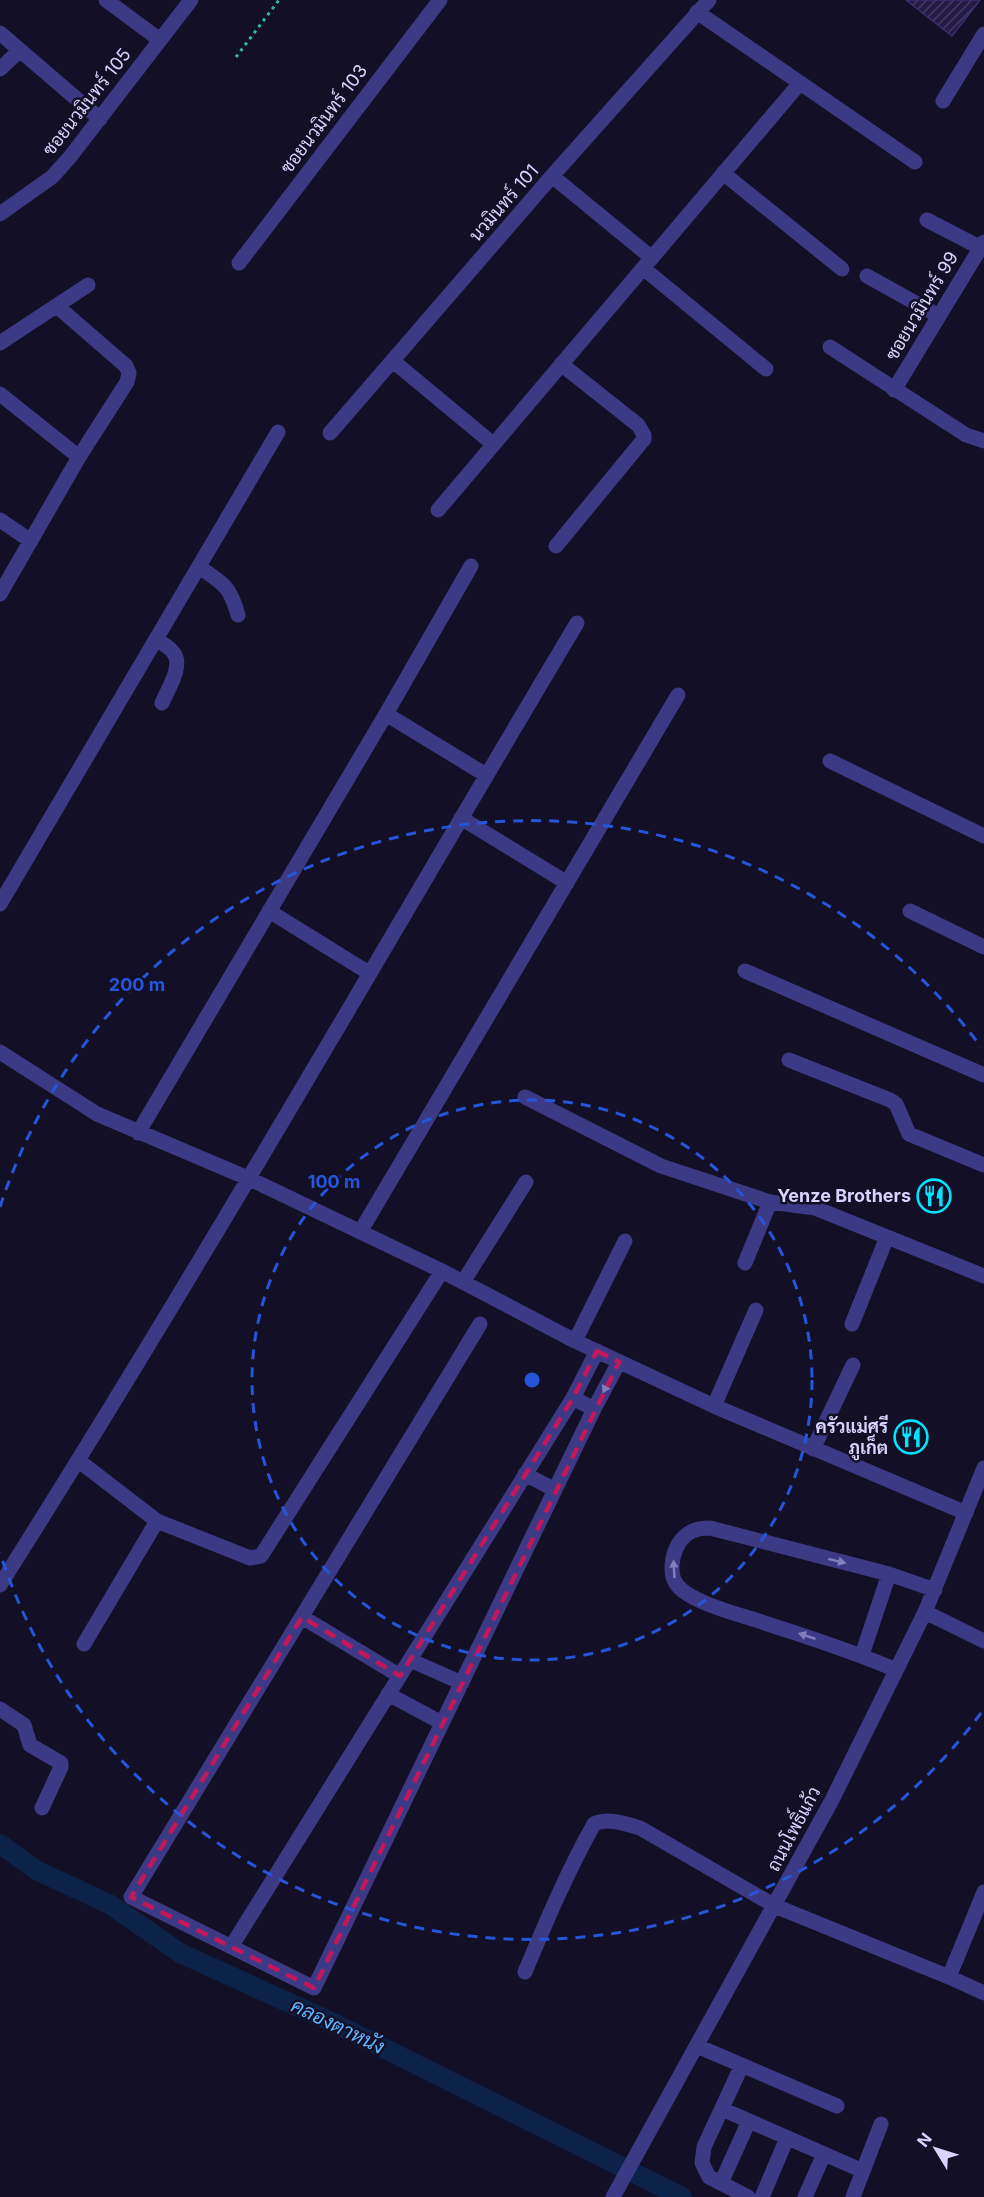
<svg xmlns="http://www.w3.org/2000/svg" width="984" height="2197" viewBox="0 0 984 2197" font-family="Inter,Sarabun,sans-serif">
<defs>
<pattern id="building-hatch" width="6" height="6" patternUnits="userSpaceOnUse" patternTransform="scale(1.5)"><rect width="6" height="6" fill="#241b47"/><path d="M-1 1l2-2M0 6l6-6M5 7l2-2" fill="none" stroke="#433b63"/></pattern>
</defs>
<rect width="100%" height="100%" fill="#130f26"/>
<g fill="none" stroke-linecap="round" stroke-linejoin="round">
<path stroke="#0c2248" stroke-width="20" d="M 0,1844 L 36,1870 L 111,1905 L 180,1953 L 329,2021 L 682,2197"/>
</g>
<path fill="url(#building-hatch)" stroke="#3b2d73" stroke-width="1.5" d="M 906,0 L 980,0 L 952,36 Z"/>
<g fill="none" stroke-linecap="round" stroke-linejoin="round">
<path stroke="#2fb8b0" stroke-width="3" stroke-dasharray="3 4.5" stroke-linecap="butt" d="M 236,57 L 279,0"/>
<path stroke="#3d3a85" stroke-width="15" d="M 106,0 L 160,40
M 697,12 L 915,162
M 0,33 L 100,119
M 0,69 L 19,51
M 943,101 L 984,34
M 723,173 L 842,269
M 552,176 L 652,258
M 0,214 L 52,177 L 70,157 L 191,0
M 927,220 L 981,248
M 239,263 L 440,0
M 643,268 L 766,369
M 867,276 L 939,316
M 0,343 L 88,285
M 830,347 L 966,435 L 984,441
M 393,361 L 493,444
M 894,390 L 984,242
M 0,394 L 79,457
M 330,433 L 552,176 L 709,0
M 438,510 L 800,83
M 0,520 L 31,541
M 556,546 L 644,439 L 644,435 L 638,425 L 561,364
M 199,567 C 223,583 230,586 238,615
M 0,594 L 79,457 L 127,382 L 129,373 L 126,366 L 58,307
M 157,640 C 162,643 169,647 173,652 C 184,665 168,689 162,703
M 386,714 L 486,775
M 830,761 L 984,836
M 461,818 L 567,883
M 0,904 L 278,432
M 269,911 L 369,973
M 910,911 L 984,947
M 745,971 L 984,1075
M 0,1052 L 97,1114 L 250,1179 L 442,1271 L 575,1341 L 714,1406 L 966,1513
M 789,1060 L 890,1100 L 896,1104 L 909,1134 L 984,1165
M 525,1097 L 661,1166 L 770,1202 L 815,1208 L 984,1276
M 138,1133 L 386,714 L 471,566
M 360,1232 L 678,695
M 745,1263 L 770,1202
M 463,1282 L 526,1182
M 480,1324 L 131,1897 L 314,1988 L 594,1409 L 573,1398
M 852,1324 L 887,1237
M 575,1341 L 625,1241
M 714,1406 L 756,1310
M 594,1409 L 619,1362
M 813,1449 L 853,1365
M 79,1461 L 157,1521
M 525,1474 L 555,1490
M 0,1585 C 200,1269 385,945 577,623
M 925,1612 L 984,1641
M 302,1617 L 400,1676
M 84,1644 L 157,1521 L 250,1558 L 261,1556 L 442,1271
M 862,1655 L 889,1574
M 410,1660 L 462,1683
M 896,1670 C 853,1651 807,1637 762,1622 C 741,1615 692,1603 678,1586 C 668,1576 672,1554 679,1543 C 687,1531 697,1528 710,1528 L 889,1574 L 935,1590
M 388,1694 L 442,1723
M 0,1709 L 24,1725 L 30,1745 L 61,1763 L 61,1767 L 42,1808
M 231,1947 L 573,1398 L 597,1351
M 525,1972 C 546,1922 567,1872 594,1824 C 608,1817 626,1824 640,1828 L 775,1906 L 949,1977 L 984,1993
M 949,1977 L 984,1892
M 697,2046 L 837,2106
M 742,2065 L 704,2147 L 702,2163 L 709,2177 L 748,2197
M 722,2109 L 863,2171
M 721,2183 L 749,2121
M 613,2197 L 832,1800 L 925,1612 L 984,1468
M 762,2197 L 787,2138
M 805,2197 L 824,2154
M 853,2197 L 881,2124"/>
</g>
<defs><path id="oneway-solid" d="M-6-.8H1V-3.2L6.5 0L1 3.2V.8H-6Z" transform="scale(1.5)"/></defs>
<g fill="#837fbc">
<use href="#oneway-solid" transform="translate(607 1385) rotate(118)"/>
<use href="#oneway-solid" transform="translate(837 1561) rotate(14)"/>
<use href="#oneway-solid" transform="translate(674 1569) rotate(-93)"/>
<use href="#oneway-solid" transform="translate(807 1636) rotate(-162)"/>
</g>
<path fill="none" stroke="#c2185b" stroke-width="4.5" stroke-dasharray="12 8" stroke-linejoin="round" d="M 597,1351 L 619,1362 L 314,1988 L 131,1897 L 302,1617 L 400,1676 L 573,1398 Z"/>
<g fill="none" stroke="#2655da" stroke-width="3" stroke-dasharray="10 8">
<circle cx="532" cy="1380" r="280"/>
<path d="M981 1713A559 559 0 0 1 0 1553M0 1207A559 559 0 0 1 981 1047"/>
</g>
<defs>
<symbol id="restaurant-ring" viewBox="-11 -11 22 22"><circle r="9.5" fill="#130f26" stroke="#00e5ff" stroke-width="1.5"/><path d="M-5-6h1v4h1v-4h1v4h1v-4h1v5L-1.5 .5V6h-2V.5L-5-1ZM5-6V6H3V1.5H1.5Q1.5-4 5-6Z" fill="#00e5ff"/></symbol>
</defs>
<g fill-rule="evenodd">
<use href="#restaurant-ring" x="915" y="1177" width="38" height="38"/>
<use href="#restaurant-ring" x="892" y="1418" width="38" height="38"/>
</g>
<g text-anchor="middle" stroke-width="5" stroke-linejoin="round" paint-order="stroke">
<g font-size="18" fill="#d9d4ff" stroke="#130f26">
<text transform="translate(87 102) rotate(-52)" y="6">ซอยนวมินทร์ 105</text>
<text transform="translate(324 119) rotate(-53)" y="6">ซอยนวมินทร์ 103</text>
<text transform="translate(504 203) rotate(-49)" y="6">นวมินทร์ 101</text>
<text transform="translate(922 306) rotate(-59)" y="6">ซอยนวมินทร์ 99</text>
<text transform="translate(794 1829) rotate(-62)" y="6">ถนนโพธิ์แก้ว</text>
</g>
<g font-size="18" font-weight="bold" fill="#d9d4ff" stroke="#130f26" text-anchor="end">
<text x="911" y="1202">Yenze Brothers</text>
<text x="888" y="1433">ครัวแม่ศรี<tspan x="888" dy="21">ภูเก็ต</tspan></text>
</g>
<g font-size="20" font-style="italic" fill="#62b6ff" stroke="#130f26">
<text transform="translate(338 2026) rotate(26)" y="7">คลองตาหนัง</text>
</g>
</g>
<circle cx="532" cy="1380" r="9" fill="#2655da" stroke="#130f26" stroke-width="3"/>
<g font-size="18" text-anchor="middle" font-weight="bold" fill="#2655da" stroke="#130f26" stroke-width="5" stroke-linejoin="round" paint-order="stroke">
<text x="137" y="991">200 m</text>
<text x="334" y="1188">100 m</text>
</g>
<g transform="translate(936 2149) rotate(308)" stroke="#130f26" stroke-width="4.5" paint-order="stroke">
<path d="M0-4.5L10 22L0 15L-10 22Z" fill="#d9d4ff"/>
<text y="-9" font-size="16" font-weight="bold" text-anchor="middle" fill="#d9d4ff">N</text>
</g>
</svg>
